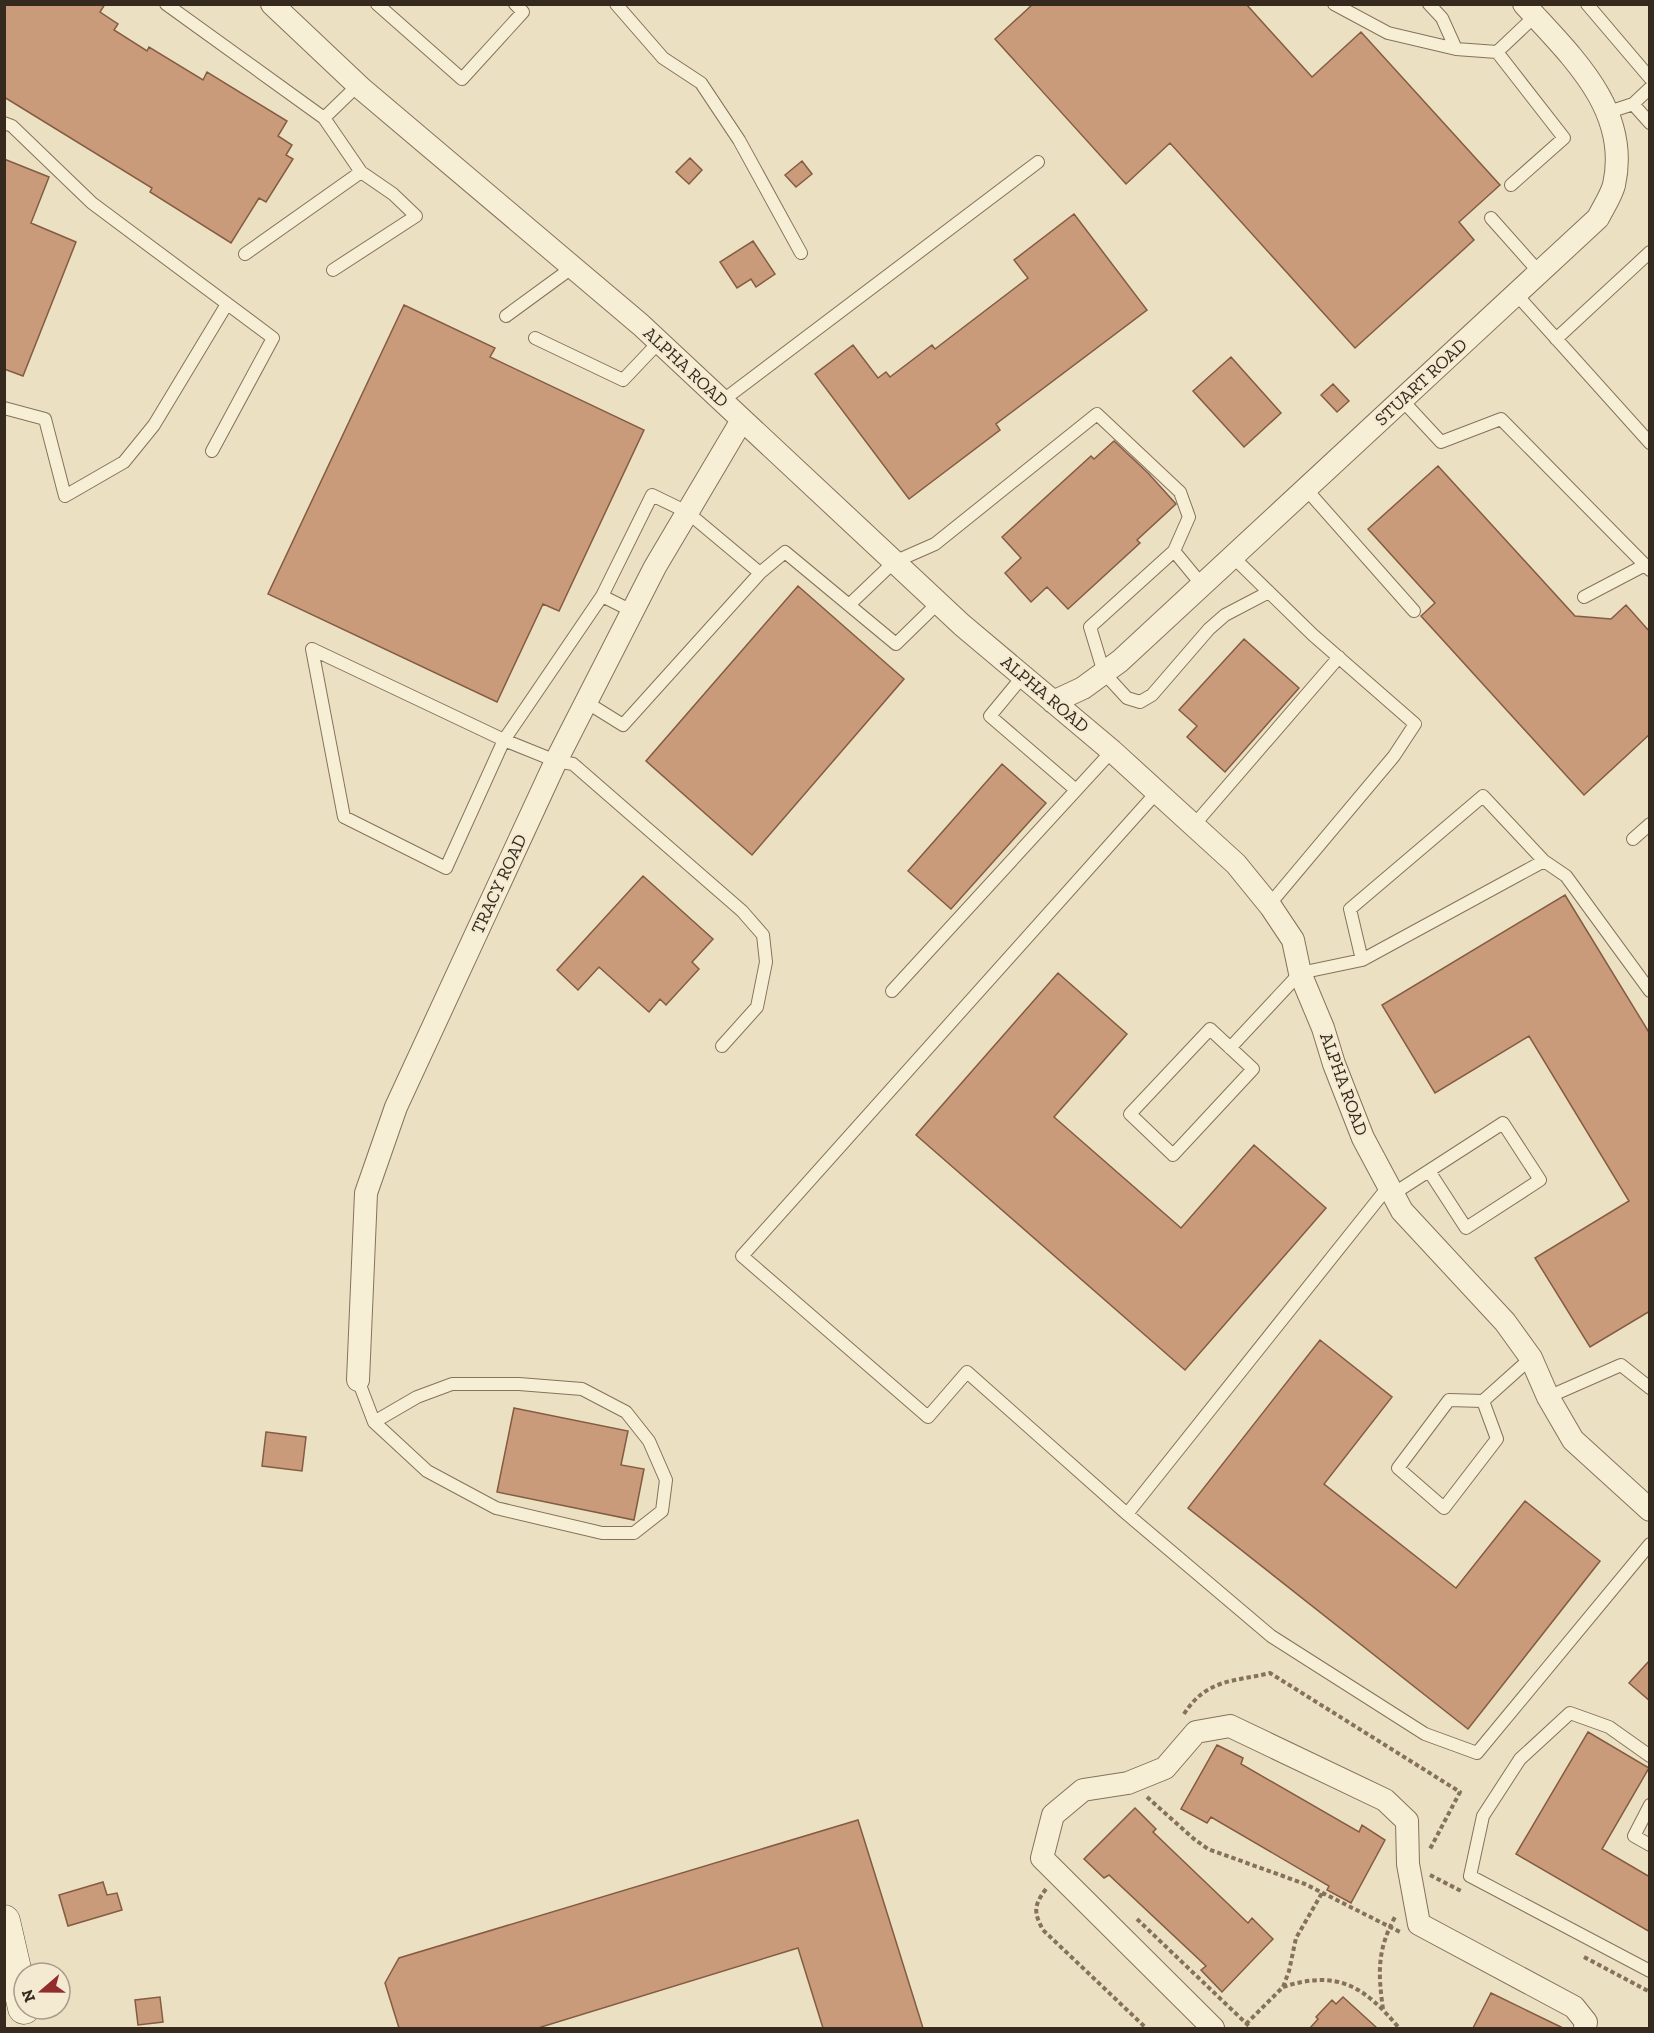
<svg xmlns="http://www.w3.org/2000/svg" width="1654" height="2033" viewBox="0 0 1654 2033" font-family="'Zilla Slab',serif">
<rect width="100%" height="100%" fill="#ece0c3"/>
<path fill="#c99b7a" stroke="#845c41" stroke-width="1.5" d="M 4,4 L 105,4 L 100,12 L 118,24 L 114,30 L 147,51 L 149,47 L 203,80 L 207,72 L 287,121 L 278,136 L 292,145 L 286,155 L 293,159 L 266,202 L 259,198 L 231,243 L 150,192 L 152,188 L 4,97 Z
M 1033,4 L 1246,4 L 1312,77 L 1361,32 L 1500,185 L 1459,222 L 1474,240 L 1355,348 L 1170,143 L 1126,184 L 995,39 Z
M 690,158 L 702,170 L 689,184 L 676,172 Z
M 4,159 L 49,177 L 31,223 L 76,242 L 23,376 L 4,369 Z
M 802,161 L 812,174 L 796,187 L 785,175 Z
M 1074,214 L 1147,310 L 996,424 L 1000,430 L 909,499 L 815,374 L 853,345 L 878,378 L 886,372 L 890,377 L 932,345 L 935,349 L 1028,278 L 1014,260 Z
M 753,241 L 775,274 L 756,287 L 751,279 L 737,288 L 720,262 Z
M 404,305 L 495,348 L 490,357 L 644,430 L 559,611 L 543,604 L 497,702 L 268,594 Z
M 1231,357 L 1281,413 L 1244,447 L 1193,391 Z
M 1333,384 L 1349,401 L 1337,412 L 1321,395 Z
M 1114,441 L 1148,473 L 1176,504 L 1137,540 L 1140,543 L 1068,609 L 1047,587 L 1031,602 L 1005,573 L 1021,558 L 1002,537 L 1091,456 L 1094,459 Z
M 1438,466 L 1575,616 L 1611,619 L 1626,605 L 1650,632 L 1650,734 L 1584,795 L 1421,616 L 1435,603 L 1368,529 Z
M 798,586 L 904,679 L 752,855 L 646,761 Z
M 1244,639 L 1299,688 L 1225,772 L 1187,737 L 1197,726 L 1179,710 Z
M 1002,764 L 1046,803 L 951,909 L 908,871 Z
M 643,876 L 713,939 L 692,962 L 699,969 L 666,1005 L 660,999 L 649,1012 L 599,967 L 578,990 L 557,970 Z
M 1565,895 L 1650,1034 L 1650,1311 L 1590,1347 L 1535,1258 L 1629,1201 L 1529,1036 L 1435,1093 L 1382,1005 Z
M 1058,973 L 1127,1034 L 1054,1117 L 1181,1228 L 1254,1145 L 1326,1208 L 1185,1370 L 916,1135 Z
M 1320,1340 L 1392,1397 L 1324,1484 L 1456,1588 L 1525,1501 L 1600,1561 L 1468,1729 L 1188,1508 Z
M 514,1408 L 628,1431 L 621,1465 L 644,1469 L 634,1520 L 497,1492 Z
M 266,1432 L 306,1437 L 302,1471 L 262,1466 Z
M 1650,1660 L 1650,1701 L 1629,1683 Z
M 1588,1732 L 1649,1768 L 1602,1849 L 1650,1877 L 1650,1932 L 1516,1854 Z
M 1217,1745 L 1243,1758 L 1241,1764 L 1359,1832 L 1362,1825 L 1385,1840 L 1351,1903 L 1327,1890 L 1329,1886 L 1211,1817 L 1207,1823 L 1181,1809 Z
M 1135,1808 L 1156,1829 L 1153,1832 L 1248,1923 L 1252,1918 L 1273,1939 L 1222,1992 L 1201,1970 L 1206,1966 L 1109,1875 L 1104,1878 L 1084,1859 Z
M 858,1820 L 923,2028 L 823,2028 L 798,1948 L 538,2028 L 399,2028 L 385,1983 L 399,1958 Z
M 103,1882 L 107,1895 L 117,1893 L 122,1910 L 68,1926 L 59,1895 Z
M 1491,1993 L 1563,2028 L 1473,2028 Z
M 160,1997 L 163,2022 L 138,2025 L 135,2000 Z
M 1343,1997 L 1377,2028 L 1310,2028 L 1318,2019 L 1316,2017 L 1332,2000 L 1336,2004 Z"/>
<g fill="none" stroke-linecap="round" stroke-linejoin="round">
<defs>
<path id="service" d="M 166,4 L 324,118 L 358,85
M 377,4 L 462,79 L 523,12 L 515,4
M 616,4 L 663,58 L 701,83 L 739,140 L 801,253
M 1334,4 L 1388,33 L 1456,49 L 1497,52
M 1429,4 L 1442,18 L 1456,49
M 1587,4 L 1650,78
M 1633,104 L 1650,88
M 1609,112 L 1633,104 L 1650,123
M 324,118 L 361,172 L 393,194 L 416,216 L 333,270
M 4,123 L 12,126 L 92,203 L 273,338 L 212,451
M 1511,185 L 1564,138 L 1497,52 L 1535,16
M 1491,218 L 1539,272
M 245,254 L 361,172
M 1516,294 L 1650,443
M 506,316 L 573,267
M 535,338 L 623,380 L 659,342
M 1556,339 L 1650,252
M 1402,400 L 1441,442 L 1501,419 L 1650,570
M 722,401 L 1038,162
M 4,408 L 45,419 L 65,496 L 124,462 L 154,425 L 227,304
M 1306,489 L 1414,611
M 1232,556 L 1313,635 L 1415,724 L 1394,756 L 1269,905
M 760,573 L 785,552 L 896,644 L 938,603
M 1202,585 L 1174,551 L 1090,627 L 1104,673 L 1127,698 L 1140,702 L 1152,695 L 1209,629 L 1225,615 L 1269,592
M 602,596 L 632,611
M 1584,597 L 1645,565
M 849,605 L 894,562 L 935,544 L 1097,414 L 1180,492 L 1189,517 L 1174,551
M 312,649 L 344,817 L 446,868 L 504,740 L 602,596 L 652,495 L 687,512 L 760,573 L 623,725 L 586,702
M 312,649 L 504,740 L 556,761 L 573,764 L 742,911 L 763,935 L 766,962 L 757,1007 L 722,1046
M 1023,676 L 990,716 L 1076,790
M 1157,792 L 742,1256 L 928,1417 L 967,1372 L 1127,1514 L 1271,1636 L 1425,1734 L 1477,1753 L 1650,1544
M 1194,825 L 1339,657
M 1633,839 L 1650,824
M 1362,960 L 1350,909 L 1483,796 L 1544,861
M 892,991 L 1112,751
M 1210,1029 L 1253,1069 L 1173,1155 L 1130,1114 Z
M 1230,1048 L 1300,973 L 1362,960 L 1544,861 L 1566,876 L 1650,991
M 1393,1194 L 1503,1123 L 1540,1180 L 1466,1228 L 1429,1171
M 358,1380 L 374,1422 L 427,1471 L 496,1508 L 602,1533 L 634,1533 L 662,1511 L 666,1480 L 649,1441 L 626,1412 L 582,1389 L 519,1384 L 452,1384 L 417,1397 L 374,1422
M 1548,1397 L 1621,1365 L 1650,1388
M 1483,1401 L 1497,1439 L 1444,1508 L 1398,1468 L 1449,1400 L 1483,1401 L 1531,1358
M 1127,1514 L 1388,1187
M 1650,1756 L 1609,1727 L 1570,1713 L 1520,1759 L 1483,1816 L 1470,1876 L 1650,1971
M 1650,1805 L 1634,1836 L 1650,1845"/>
<path id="minor" d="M 272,4 L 362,89 L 641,325 L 962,625 L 1112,751 L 1236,864 L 1271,907 L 1293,940 L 1300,973 L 1323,1028 L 1334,1064 L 1363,1138 L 1402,1211 L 1505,1322 L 1531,1358 L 1548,1397 L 1573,1440 L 1650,1510
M 1053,702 L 1083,688 L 1120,661 L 1598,218 C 1603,208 1611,196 1614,185 C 1631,109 1570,55 1524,4
M 358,1380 L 366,1193 L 396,1107 L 556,761 L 655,567 L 742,420
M 1213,2028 L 1042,1858 L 1053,1815 L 1083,1790 L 1128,1783 L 1165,1768 L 1196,1732 L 1230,1726 L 1385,1800 L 1407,1821 L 1408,1864 L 1419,1924 L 1574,2007 L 1586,2022 L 1585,2028"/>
<path id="secondary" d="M 4,1921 L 24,2008"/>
</defs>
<use href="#service" stroke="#86725b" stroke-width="14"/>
<use href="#minor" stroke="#86725b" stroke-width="24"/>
<use href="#secondary" stroke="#68533e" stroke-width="33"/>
<path stroke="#86725b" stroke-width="4" stroke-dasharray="4.5 3" stroke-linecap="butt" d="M 1184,1714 C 1207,1678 1234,1682 1270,1673 L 1460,1792 L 1430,1849
M 1147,1797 L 1194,1839 L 1208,1849 L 1305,1884 L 1400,1932
M 1430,1875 L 1461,1891
M 1046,1889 C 1033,1906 1034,1913 1043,1930 L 1146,2028
M 1137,1919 L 1251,2028
M 1584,1957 L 1650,1992
M 1283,1987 C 1338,1969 1365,1987 1399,2028
M 1383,2009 C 1378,1973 1377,1950 1395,1917
M 1246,2024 L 1283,1987 L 1289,1971 L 1296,1938 L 1322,1893"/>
<use href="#service" stroke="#f7eed6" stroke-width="12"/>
<use href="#minor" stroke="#f7eed6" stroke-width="22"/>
<use href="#secondary" stroke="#f7eed6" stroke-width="32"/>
</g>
<g text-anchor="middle" stroke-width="4.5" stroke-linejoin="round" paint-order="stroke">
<g font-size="18" fill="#362a1e" stroke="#f4ead2">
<text transform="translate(686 367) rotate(43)" y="6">ALPHA ROAD</text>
<text transform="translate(1421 382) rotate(-43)" y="6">STUART ROAD</text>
<text transform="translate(1045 694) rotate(40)" y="6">ALPHA ROAD</text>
<text transform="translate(499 884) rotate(-65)" y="6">TRACY ROAD</text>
<text transform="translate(1344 1084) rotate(70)" y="6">ALPHA ROAD</text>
</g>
</g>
<rect width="1654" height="2033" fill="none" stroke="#362a1e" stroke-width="12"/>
<g transform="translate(42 1991) rotate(250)"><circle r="28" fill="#f4ead2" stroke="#a89d8a" stroke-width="1.5"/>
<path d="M0-4.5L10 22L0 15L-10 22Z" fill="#932d2d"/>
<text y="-9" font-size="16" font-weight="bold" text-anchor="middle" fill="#362a1e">N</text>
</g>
</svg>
